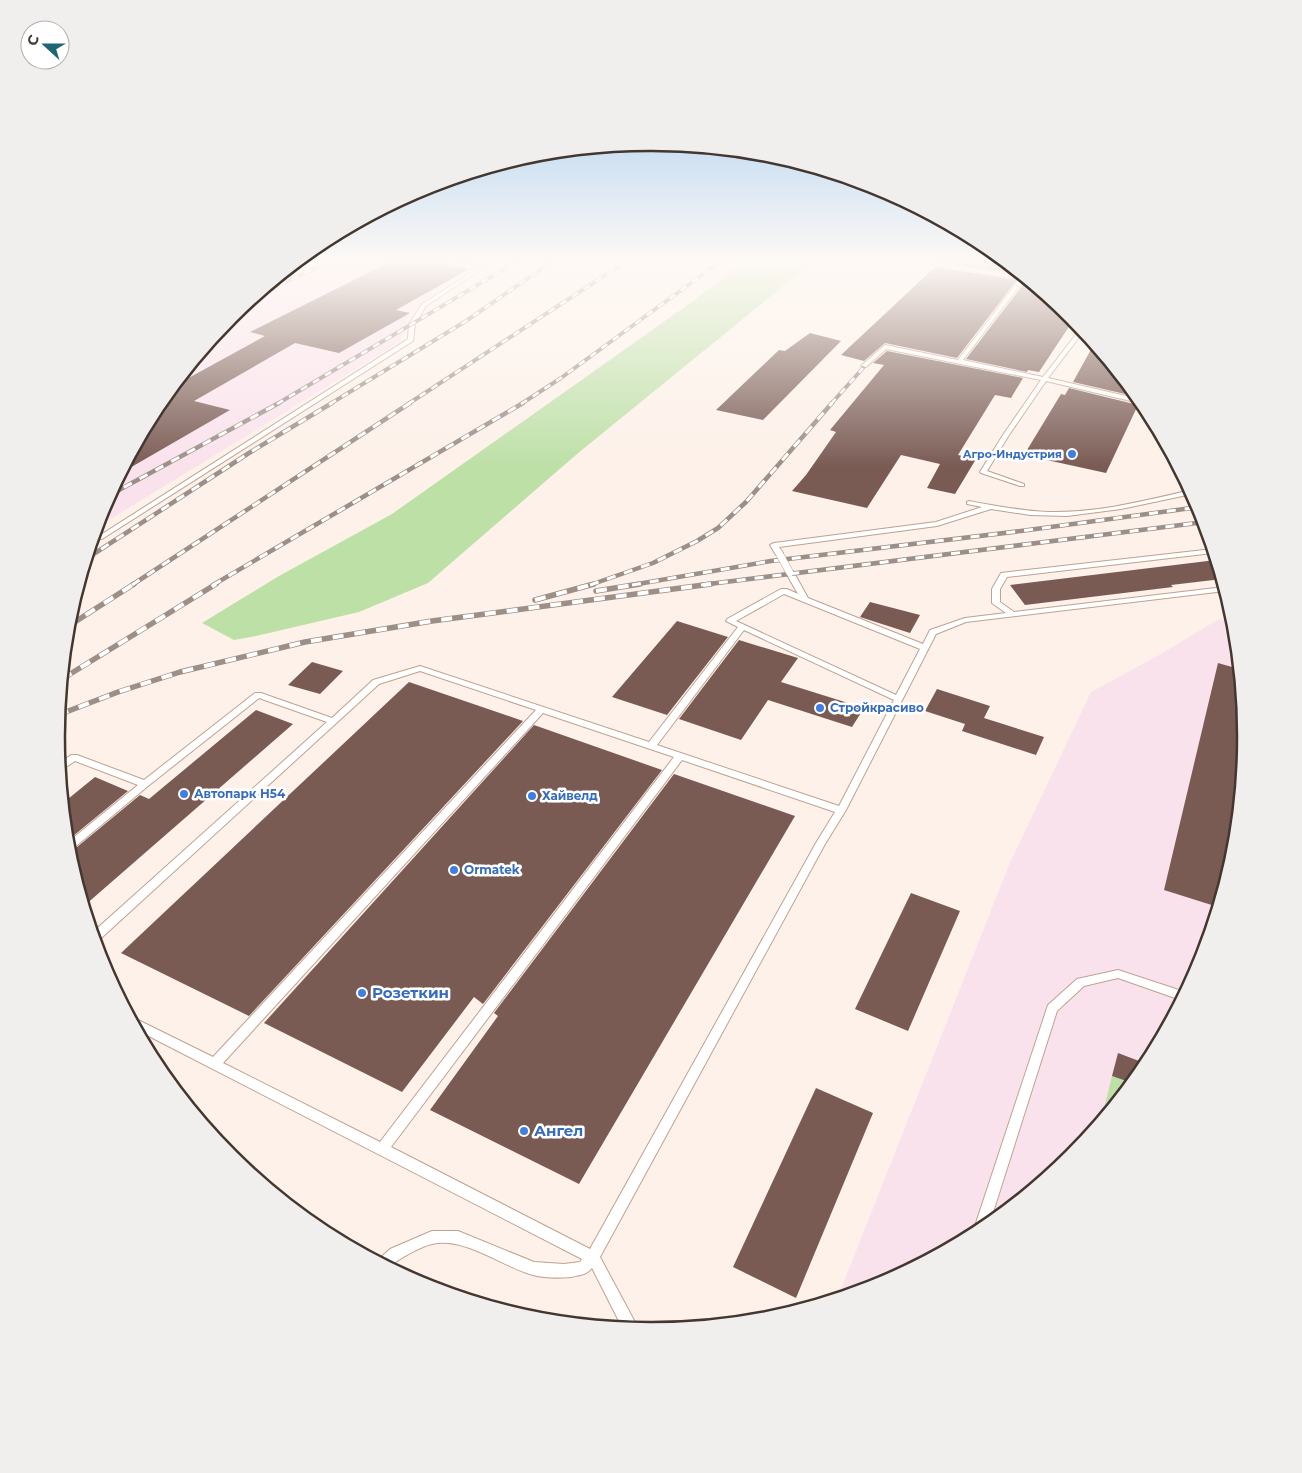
<svg xmlns="http://www.w3.org/2000/svg" width="1302" height="1473" viewBox="0 0 1302 1473" font-family="Montserrat,sans-serif">
<rect width="100%" height="100%" fill="#fdf1e9"/>
<path fill="#fae2ed" d="M 297,261 L 484,261 L 427,298 L 408,319 L 401,341 L 96,528 L 102,509 L 157,406 L 231,316 Z
M 1234,618 L 1246,737 L 1234,853 L 1200,964 L 1145,1067 L 1071,1157 L 981,1231 L 878,1286 L 837,1299 L 1009,865 L 1091,692 L 1161,654 L 1217,620 Z"/>
<path fill="#bde0a7" d="M 745,261 L 814,261 L 577,454 L 428,583 L 359,612 L 256,636 L 234,640 L 202,623 L 279,576 L 392,514 L 689,304 Z
M 1112,1076 L 1132,1083 L 1101,1121 Z"/>
<path fill="#7a5b54" d="M 392,261 L 449,261 L 450,266 L 469,269 L 396,310 L 410,313 L 339,353 L 295,343 L 194,401 L 230,410 L 121,473 L 157,406 L 172,387 L 265,336 L 250,332 Z
M 941,261 L 1004,261 L 1021,275 L 940,262 Z
M 935,267 L 1017,280 L 957,358 L 885,343 L 864,361 L 841,355 Z
M 1029,281 L 1074,319 L 1039,372 L 1028,370 L 1027,372 L 966,359 L 1025,282 Z
M 810,333 L 841,341 L 763,420 L 716,410 L 779,350 L 785,351 Z
M 1094,344 L 1108,361 L 1138,397 L 1073,382 Z
M 887,351 L 1023,378 L 1011,398 L 995,395 L 958,455 L 976,459 L 955,494 L 927,488 L 940,464 L 901,455 L 867,508 L 792,491 L 806,475 L 836,432 L 830,430 L 884,365 L 873,363 Z
M 1069,388 L 1138,405 L 1106,473 L 1024,455 L 1061,394 L 1065,395 Z
M 1216,560 L 1222,579 L 1171,585 L 1173,587 L 1025,605 L 1010,585 Z
M 870,602 L 920,615 L 910,633 L 860,617 Z
M 677,621 L 728,637 L 667,715 L 612,697 Z
M 739,640 L 798,658 L 781,682 L 864,708 L 852,727 L 768,700 L 741,740 L 679,719 Z
M 312,662 L 343,671 L 320,694 L 288,685 Z
M 1218,663 L 1239,669 L 1246,737 L 1242,780 L 1218,907 L 1164,890 Z
M 409,682 L 523,721 L 249,1016 L 121,953 Z
M 937,689 L 990,706 L 984,718 L 1044,737 L 1036,755 L 962,731 L 965,724 L 925,711 Z
M 256,710 L 293,724 L 84,906 L 68,853 L 71,852 L 140,795 L 149,799 Z
M 534,725 L 662,770 L 483,1004 L 474,997 L 402,1092 L 264,1023 Z
M 674,774 L 795,816 L 579,1184 L 430,1110 L 498,1016 L 494,1013 Z
M 95,777 L 128,791 L 67,841 L 63,803 Z
M 911,893 L 960,911 L 908,1031 L 855,1009 Z
M 1118,1053 L 1147,1064 L 1132,1083 L 1112,1076 Z
M 816,1088 L 873,1113 L 796,1298 L 733,1267 Z"/>
<g fill="none" stroke-linecap="round" stroke-linejoin="round">
<defs>
<path id="lane" d="M 489,261 L 494,261 L 426,306 L 415,324 L 413,341 L 102,539 L 93,538 L 94,534 L 99,536 L 408,339 L 409,324 L 422,304 L 477,269 L 450,264 L 450,262 L 480,266 Z
M 929,262 L 1022,277 L 1023,276 L 1028,280 L 1024,280 L 963,360 L 1043,377 L 1081,328 L 1084,331 L 1048,378 L 1139,399 L 1142,401 L 1139,403 L 1046,381 L 1009,435 L 987,471 L 1024,484 L 1024,486 L 1020,486 L 981,473 L 980,472 L 1003,435 L 1041,380 L 886,349 L 866,367 L 861,366 L 885,345 L 958,360 L 1020,279 L 931,264 L 929,263 Z
M 1191,490 L 1192,494 L 1121,509 L 1067,516 L 1030,515 L 991,509 L 937,526 L 779,547 L 783,553 L 779,555 L 776,555 L 770,545 L 774,543 L 936,522 L 982,507 L 967,504 L 967,502 L 969,501 C 996,506 1022,511 1049,512 C 1097,513 1144,501 1191,490 Z
M 1213,549 L 1213,553 L 1007,577 L 1000,589 L 1000,602 L 1014,612 L 1224,587 L 1225,591 L 966,622 L 936,634 L 846,810 L 825,844 L 600,1257 L 636,1324 L 638,1330 L 623,1329 L 592,1268 C 586,1275 580,1275 571,1277 C 560,1278 544,1278 533,1275 C 503,1267 464,1236 432,1244 C 419,1247 399,1259 388,1267 L 377,1261 L 390,1249 L 432,1231 L 458,1231 L 534,1262 L 564,1264 L 580,1262 L 582,1259 L 137,1030 L 130,1018 L 136,1019 L 213,1057 L 536,710 L 420,671 L 379,684 L 98,941 L 95,942 L 92,933 L 327,722 L 259,698 L 148,786 L 70,851 L 68,851 L 67,843 L 138,785 L 75,761 L 60,771 L 59,764 L 71,755 L 77,755 L 144,780 L 255,693 L 261,693 L 332,718 L 373,680 L 420,666 L 649,742 L 738,627 L 726,621 L 727,619 L 781,589 L 787,589 L 798,594 L 786,573 L 787,571 L 793,571 L 808,598 L 923,644 L 930,630 L 965,618 L 1006,613 L 992,603 L 992,589 L 1001,573 ZM 784,594 L 920,649 L 896,695 L 736,621 ZM 744,630 L 894,700 L 839,806 L 657,745 ZM 543,713 L 674,757 L 380,1142 L 223,1063 ZM 682,760 L 835,812 L 816,843 L 590,1249 L 391,1147 Z
M 1118,970 L 1185,992 L 1181,1000 L 1118,978 L 1084,986 L 1057,1011 L 989,1225 L 975,1235 L 973,1232 L 1048,1005 L 1077,979 Z"/>
</defs>
<use href="#lane" stroke="#bfa28f" stroke-width="2"/>
<use href="#lane" fill="#fff" fill-rule="evenodd"/>
<defs>
<path id="rail-far2" d="M 254,297 L 322,265
M 277,404 L 518,261
M 330,404 L 466,321 L 553,261
M 408,404 L 627,261
M 521,404 L 561,378 L 721,261
M 831,404 L 863,368"/>
<path id="rail-far1" d="M 108,496 L 279,403
M 86,559 L 249,453 L 332,403
M 132,585 L 410,403
M 213,585 L 523,403
M 590,585 L 653,563 L 697,541 L 718,528 L 746,502 L 832,403
M 632,585 L 771,561 L 1021,531 L 1199,507
M 701,585 L 1205,522"/>
<path id="rail" d="M 596,591 L 640,584
M 535,600 L 594,584
M 67,627 L 134,584
M 62,679 L 216,584
M 58,715 L 118,692 L 180,672 L 305,642 L 432,621 L 711,584"/>
</defs>
<use href="#rail-far2" stroke="#9b8f87" stroke-width="4"/>
<use href="#rail-far1" stroke="#9b8f87" stroke-width="4.5"/>
<use href="#rail" stroke="#9b8f87" stroke-width="5.5"/>
<use href="#rail-far2" stroke="#fff" stroke-width="2.5" stroke-dasharray="7" stroke-linecap="butt"/>
<use href="#rail-far1" stroke="#fff" stroke-width="3" stroke-dasharray="9" stroke-linecap="butt"/>
<use href="#rail" stroke="#fff" stroke-width="4" stroke-dasharray="11" stroke-linecap="butt"/>
<defs>
<path id="lane-bridge" d="M 779,553 L 790,573"/>
</defs>
<use href="#lane-bridge" stroke="#bfa28f" stroke-width="8" stroke-linecap="butt"/>
<use href="#lane-bridge" stroke="#fff" stroke-width="7"/>
</g>
<linearGradient id="sky" x2="0" y2="1"><stop stop-color="#89bff0"/><stop offset="0.56" stop-color="#fef9f5"/><stop offset="1" stop-color="#fef9f5" stop-opacity="0"/></linearGradient>
<rect width="1302" height="467" fill="url(#sky)"/>
<g fill="#3f7fe0" stroke="#fff" stroke-width="2">
<circle cx="1072" cy="454" r="5"/>
<circle cx="820" cy="708" r="5"/>
<circle cx="184" cy="794" r="5"/>
<circle cx="532" cy="796" r="5"/>
<circle cx="454" cy="870" r="5"/>
<circle cx="362" cy="993" r="5"/>
<circle cx="524" cy="1131" r="5"/>
</g>
<g text-anchor="middle" stroke-width="5" stroke-linejoin="round" paint-order="stroke">
<g font-size="11" font-weight="bold" fill="#366cbe" stroke="#fff" text-anchor="end">
<text x="1062" y="458">Агро-Индустрия</text>
</g>
<g font-size="12" font-weight="bold" fill="#366cbe" stroke="#fff" text-anchor="start">
<text x="830" y="712">Стройкрасиво</text>
<text x="194" y="798">Автопарк Н54</text>
<text x="542" y="800">Хайвелд</text>
<text x="464" y="874">Ormatek</text>
</g>
<g font-size="15" font-weight="bold" fill="#366cbe" stroke="#fff" text-anchor="start">
<text x="372" y="998">Розеткин</text>
<text x="534" y="1136">Ангел</text>
</g>
</g>
<path d="M0 0H1302V1473H0ZM650 151H652A585 585 0 0 1 1237 736V737A585 585 0 0 1 652 1322H650A585 585 0 0 1 65 737V736A585 585 0 0 1 650 151Z" fill="#f0efee" fill-rule="evenodd"/>
<path fill="none" stroke="#43372f" stroke-width="2.5" d="M650 151H652A585 585 0 0 1 1237 736V737A585 585 0 0 1 652 1322H650A585 585 0 0 1 65 737V736A585 585 0 0 1 650 151Z"/>
<g transform="translate(45 45) rotate(291)"><circle r="24" fill="#ffffff" stroke="#b4afac"/>
<path d="M0-4L9 19L0 12L-9 19Z" fill="#1f6775"/>
<text y="-8" font-size="14" font-weight="bold" text-anchor="middle" fill="#43372f">С</text>
</g>
</svg>
